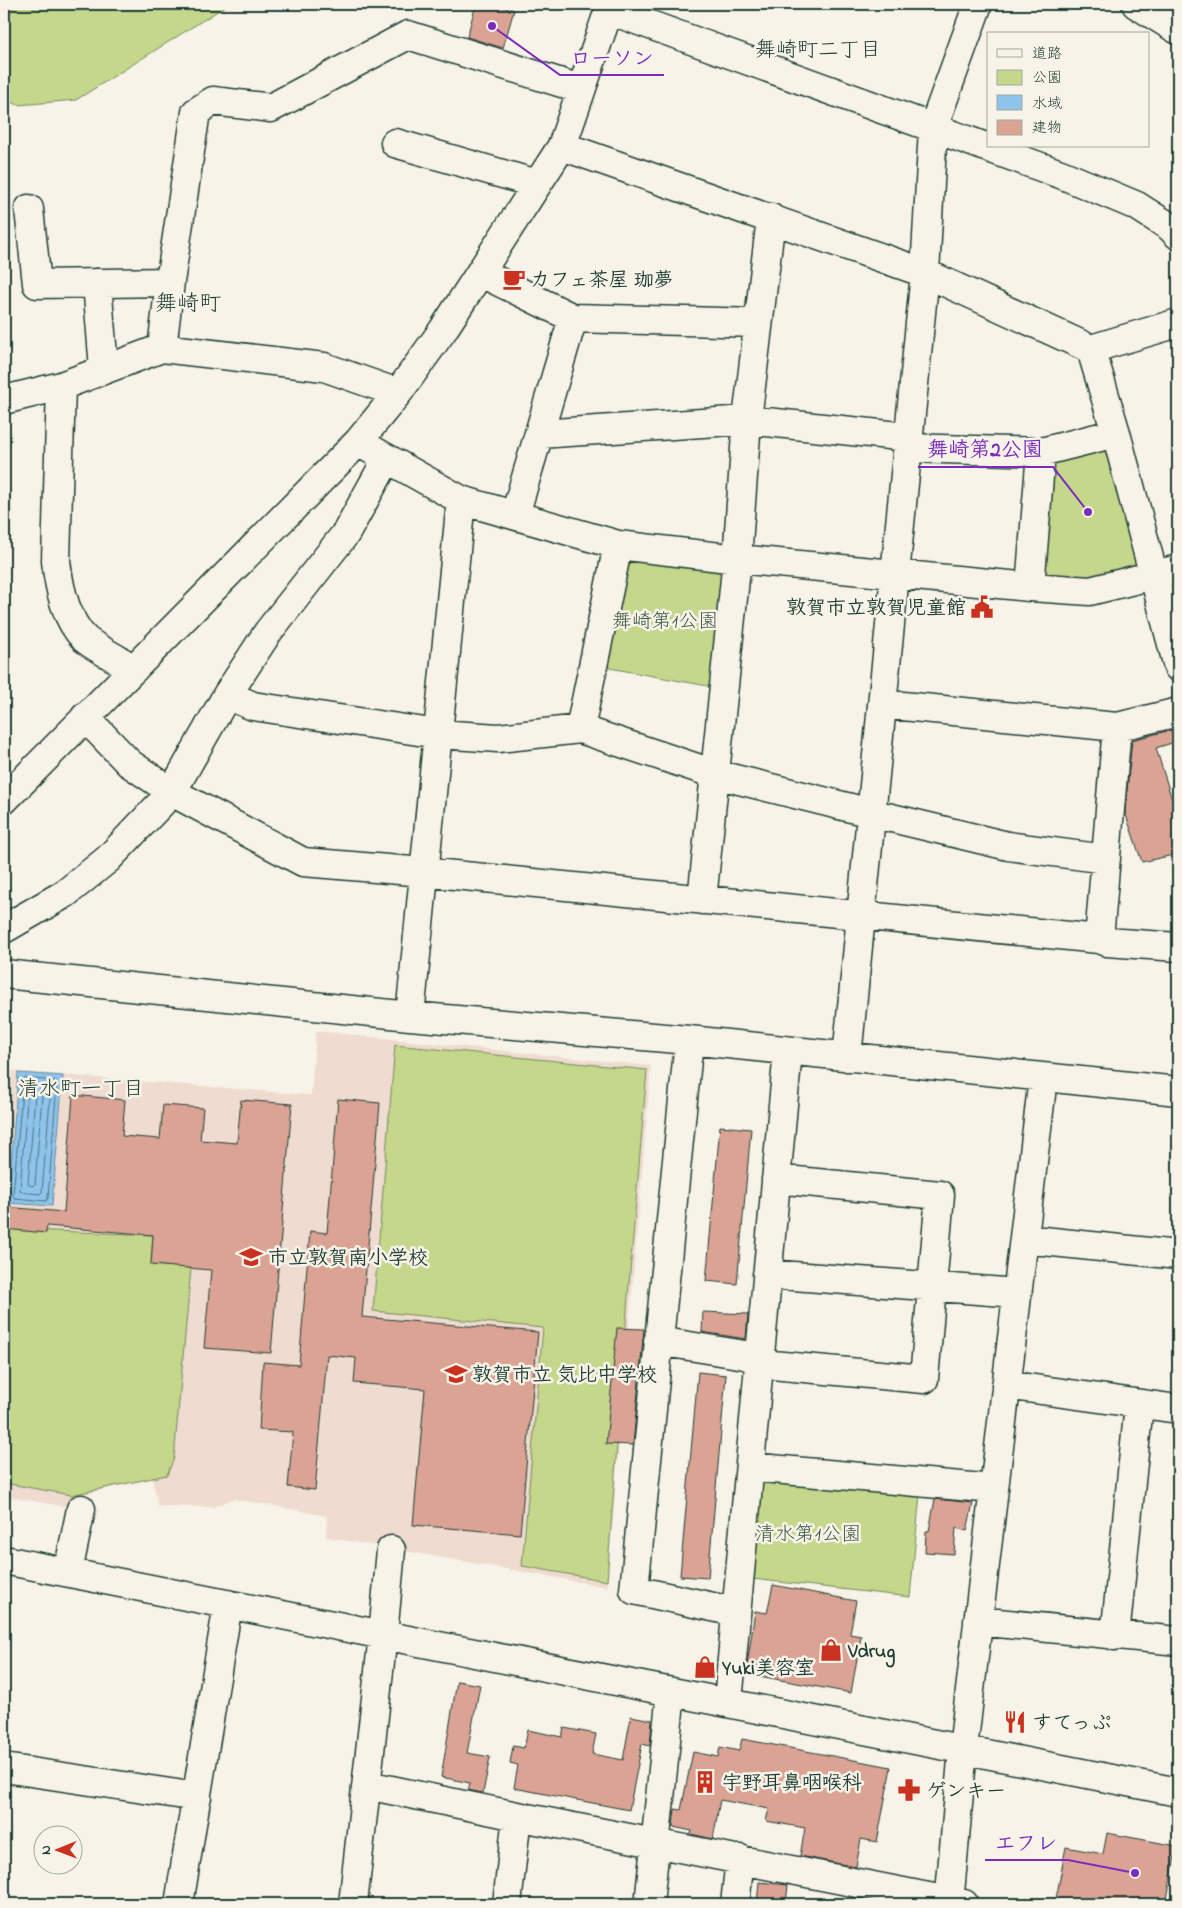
<svg xmlns="http://www.w3.org/2000/svg" width="1182" height="1908" viewBox="0 0 1182 1908" font-family="'Indie Flower','Klee One',sans-serif">
<rect width="100%" height="100%" fill="#f7f3e8"/>
<filter id="ink" filterUnits="userSpaceOnUse"><feTurbulence type="fractalNoise" baseFrequency=".02" numOctaves="2"/><feDisplacementMap in="SourceGraphic" scale="10" xChannelSelector="R" yChannelSelector="G"/><feConvolveMatrix kernelMatrix="1 2 1 2 8 2 1 2 1" color-interpolation-filters="sRGB"/></filter>
<g filter="url(#ink)">
<path fill="#efdbcf" d="M 316,1031 L 651,1066 L 607,1587 L 326,1537 L 327,1516 L 275,1506 L 233,1499 L 213,1507 L 158,1506 L 152,1478 L 68,1498 L 68,1507 L 4,1496 L 4,1176 L 12,1071 L 311,1095 Z"/>
<path fill="#c4d78b" stroke="#728a60" d="M 4,4 L 229,4 L 76,100 L 19,105 L 4,100 Z
M 1108,443 L 1147,562 L 1092,583 L 1042,579 L 1047,462 Z
M 626,558 L 718,571 L 725,581 L 713,687 L 599,666 Z
M 395,1045 L 647,1070 L 628,1296 L 607,1581 L 522,1566 L 543,1328 L 373,1311 Z
M 4,1229 L 153,1235 L 151,1265 L 191,1268 L 174,1458 L 167,1475 L 71,1495 L 4,1483 Z
M 768,1476 L 920,1495 L 910,1597 L 752,1579 L 759,1483 Z"/>
<path fill="#8ec4ec" stroke="#628ea2" d="M 18,1073 L 63,1076 L 52,1206 L 8,1203 Z"/>
<g fill="none" stroke-linecap="round" stroke-linejoin="round">
<path stroke="#4b737e" stroke-width="1" d="M 25,1078 L 55,1081 L 57,1083 L 48,1198 L 46,1201 L 15,1198 L 13,1196 L 23,1080 Z
M 31,1085 L 48,1086 L 51,1089 L 42,1192 L 40,1194 L 22,1192 L 20,1190 L 28,1087 Z
M 37,1093 L 41,1094 L 42,1096 L 35,1184 L 33,1186 L 29,1185 L 28,1183 L 35,1095 Z"/>
</g>
<path fill="#dba394" stroke="#1f3d34" d="M 476,4 L 490,4 L 514,10 L 503,48 L 467,37 Z
M 1171,730 L 1175,742 L 1156,748 L 1178,819 L 1178,854 L 1142,862 L 1125,812 L 1132,740 Z
M 73,1095 L 125,1100 L 122,1136 L 160,1139 L 163,1105 L 203,1108 L 200,1140 L 237,1143 L 241,1100 L 292,1104 L 271,1353 L 204,1348 L 211,1270 L 151,1265 L 153,1235 L 47,1226 L 46,1233 L 4,1229 L 5,1207 L 64,1212 Z
M 338,1099 L 380,1103 L 362,1317 L 538,1332 L 520,1534 L 413,1525 L 425,1389 L 354,1383 L 356,1358 L 327,1355 L 315,1490 L 288,1487 L 293,1432 L 259,1430 L 263,1362 L 299,1365 L 310,1231 L 327,1233 Z
M 720,1126 L 751,1129 L 737,1284 L 706,1281 Z
M 703,1312 L 748,1314 L 746,1339 L 702,1332 Z
M 617,1328 L 644,1329 L 633,1445 L 606,1444 Z
M 698,1372 L 726,1375 L 708,1578 L 680,1576 Z
M 935,1499 L 973,1503 L 967,1531 L 956,1528 L 954,1554 L 925,1552 L 926,1531 L 929,1531 Z
M 773,1585 L 856,1601 L 850,1634 L 861,1636 L 851,1693 L 759,1676 L 761,1669 L 747,1666 L 755,1611 L 767,1613 Z
M 457,1681 L 480,1685 L 467,1753 L 490,1757 L 483,1793 L 468,1790 L 470,1783 L 441,1777 Z
M 631,1716 L 652,1720 L 650,1746 L 642,1744 L 629,1810 L 514,1788 L 518,1765 L 510,1763 L 513,1746 L 524,1748 L 528,1730 L 562,1737 L 564,1728 L 596,1734 L 592,1754 L 623,1760 Z
M 742,1739 L 891,1767 L 877,1842 L 861,1839 L 856,1867 L 800,1856 L 805,1828 L 766,1821 L 769,1809 L 720,1800 L 713,1839 L 691,1834 L 692,1831 L 673,1827 L 675,1809 L 681,1810 L 693,1752 L 718,1757 L 720,1747 L 739,1751 Z
M 1107,1833 L 1177,1846 L 1166,1904 L 1055,1904 L 1066,1847 L 1103,1854 Z
M 759,1882 L 788,1885 L 786,1904 L 757,1904 Z"/>
<g fill="none" stroke-linecap="round" stroke-linejoin="round">
<defs>
<path id="minor" d="M 1136,4 L 1178,30
M 609,10 L 1063,175 L 1137,206 L 1170,227 L 1178,235
M 395,143 L 537,184
M 562,146 L 925,273 L 1091,349 L 1178,323
M 29,209 L 37,284 L 170,282
M 481,273 L 573,318 L 758,323
M 97,283 L 104,369
M 162,348 L 170,282 L 196,112 L 213,101 L 271,108 L 408,35 L 581,89
M 1091,349 L 1116,433 L 1178,667
M 61,386 L 56,561 C 59,587 65,619 85,639 C 95,648 122,661 134,669
M 4,400 L 61,386 L 162,348 L 324,367 L 398,393
M 539,434 L 747,420 L 908,437
M 358,442 L 461,500 L 618,545 L 737,559 L 1030,587 L 1090,591 L 1178,569
M 908,448 L 1041,452 L 1116,433
M 515,515 L 573,318
M 1030,587 L 1041,452
M 227,695 L 253,706 L 438,734 L 498,738 L 580,729 L 715,774 L 871,813 L 1008,846 L 1106,859
M 882,704 L 1117,727 L 1178,712
M 85,717 L 129,763 L 172,792 L 303,862 L 424,872 L 1099,939 L 1107,942 L 1178,947
M 580,729 L 618,545
M 4,800 L 358,442 L 398,393 L 443,330 L 562,146 L 611,4
M 702,900 L 737,559 L 747,420 L 771,218
M 4,929 L 66,893 L 108,859 L 172,792 L 227,695 L 268,632 L 346,533 L 387,459
M 1099,939 L 1117,727
M 4,974 L 410,1016 L 689,1040 L 1178,1091
M 410,1016 L 461,500
M 689,1040 L 634,1590 L 736,1612
M 847,1057 L 925,273 L 933,128 L 978,4
M 1024,1239 L 1178,1255
M 767,1274 L 1017,1293
M 658,1341 L 745,1355 L 772,1365 L 924,1379 L 940,1195 L 776,1179
M 1006,1385 L 1178,1409
M 750,1467 L 994,1489
M 4,1560 L 1178,1792
M 68,1572 L 81,1509
M 978,1621 L 1178,1641
M 1115,1636 L 1139,1405
M 728,1702 L 788,1051
M 4,1768 L 197,1797
M 367,1785 L 517,1816 L 964,1904
M 179,1904 L 228,1604
M 353,1904 L 383,1635 L 391,1550
M 507,1904 L 517,1816
M 649,1904 L 671,1692
M 735,1904 L 740,1859
M 949,1904 L 963,1749 L 1043,1078"/>
</defs>
<use href="#minor" stroke="#1f3d34" stroke-width="31"/>
<use href="#minor" stroke="#f7f3e8" stroke-width="28"/>
</g>
</g>
<defs>
<symbol id="cafe-bare" viewBox="-9 -9 18 18"><path d="M-5.5-4.5H6V0H3Q3 3.5 0 3.5H-2.5Q-5.5 3.5-5.5 0ZM3-3.2v2h1.7v-2ZM-6 4.5H4V6H-6Z" fill="#c8321e" stroke="#f7f3e8" stroke-width="2.5" paint-order="stroke"/></symbol>
<symbol id="civic-bare" viewBox="-9 -9 18 18"><path d="M-.6-6.5H3V-4.5H.6V-3L4-1V1h2V6H-6V1h2V-1L-.6-3ZM-1.2 2.5V6h2.4V2.5Z" fill="#c8321e" stroke="#f7f3e8" stroke-width="2.5" paint-order="stroke"/></symbol>
<symbol id="school-bare" viewBox="-9 -9 18 18"><path d="M0-5L7-2L0 1L-7-2ZM-4 1L0 2.5L4 1V4Q0 6-4 4Z" fill="#c8321e" stroke="#f7f3e8" stroke-width="2.5" paint-order="stroke"/></symbol>
<symbol id="shop-bare" viewBox="-9 -9 18 18"><path d="M-5-2.5h2.3a2.7 3.5 0 0 1 5.4 0H5L5.5 6h-11ZM-1.5-2.5h3a1.5 2.3 0 0 0-3 0Z" fill="#c8321e" stroke="#f7f3e8" stroke-width="2.5" paint-order="stroke"/></symbol>
<symbol id="restaurant-bare" viewBox="-9 -9 18 18"><path d="M-5-6h1v4h1v-4h1v4h1v-4h1v5L-1.5 .5V6h-2V.5L-5-1ZM5-6V6H3V1.5H1.5Q1.5-4 5-6Z" fill="#c8321e" stroke="#f7f3e8" stroke-width="2.5" paint-order="stroke"/></symbol>
<symbol id="building-bare" viewBox="-9 -9 18 18"><path d="M-4-6H4V6H1V3H-1V6H-4ZM-2.5-4.3h1.7v1.8h-1.7ZM.8-4.3h1.7v1.8H.8ZM-2.5-1h1.7V.8h-1.7ZM.8-1h1.7V.8H.8Z" fill="#c8321e" stroke="#f7f3e8" stroke-width="2.5" paint-order="stroke"/></symbol>
<symbol id="pharmacy-bare" viewBox="-9 -9 18 18"><path d="M-2-6h4v4h4v4h-4v4h-4v-4h-4v-4h4Z" fill="#c8321e" stroke="#f7f3e8" stroke-width="2.5" paint-order="stroke"/></symbol>
</defs>
<g fill-rule="evenodd">
<use href="#cafe-bare" x="498" y="263" width="32" height="32"/>
<use href="#civic-bare" x="966" y="591" width="32" height="32"/>
<use href="#school-bare" x="235" y="1241" width="32" height="32"/>
<use href="#school-bare" x="440" y="1358" width="32" height="32"/>
<use href="#shop-bare" x="815" y="1634" width="32" height="32"/>
<use href="#shop-bare" x="689" y="1651" width="32" height="32"/>
<use href="#restaurant-bare" x="999" y="1706" width="32" height="32"/>
<use href="#building-bare" x="689" y="1766" width="32" height="32"/>
<use href="#pharmacy-bare" x="893" y="1774" width="32" height="32"/>
</g>
<g text-anchor="middle" stroke-width="5" stroke-linejoin="round" paint-order="stroke">
<g font-size="20" font-weight="bold" fill="#1f3d34" stroke="#f7f3e8" text-anchor="start">
<text x="530" y="286">カフェ茶屋 珈夢</text>
<text x="966" y="614" text-anchor="end">敦賀市立敦賀児童館</text>
<text x="268" y="1264">市立敦賀南小学校</text>
<text x="472" y="1381">敦賀市立 気比中学校</text>
<text x="848" y="1657">Vdrug</text>
<text x="722" y="1674">Yuki美容室</text>
<text x="1032" y="1729">すてっぷ</text>
<text x="722" y="1789">宇野耳鼻咽喉科</text>
<text x="926" y="1797">ゲンキー</text>
</g>
<g font-size="20" fill="#405c45" stroke="#f7f3e8">
<text x="665" y="627">舞崎第1公園</text>
<text x="808" y="1540">清水第1公園</text>
</g>
<g font-size="21" fill="#1f3d34" stroke="#f7f3e8">
<text x="818" y="56">舞崎町二丁目</text>
<text x="81" y="1095">清水町一丁目</text>
</g>
<g font-size="22" fill="#1f3d34" stroke="#f7f3e8">
<text x="188" y="310">舞崎町</text>
</g>
</g>
<path fill="none" stroke="#7b2cbf" stroke-width="2" d="M492 26L560 75H664M1088 512L1053 467H918M1135 1873L1068 1860H985"/>
<g fill="#7b2cbf" stroke="#f7f3e8" stroke-width="2">
<circle cx="492" cy="26" r="5"/>
<circle cx="1088" cy="512" r="5"/>
<circle cx="1135" cy="1873" r="5"/>
</g>
<g font-size="21" text-anchor="middle" font-weight="bold" fill="#7b2cbf" stroke="#f7f3e8" stroke-width="5" stroke-linejoin="round" paint-order="stroke">
<text x="612" y="65">ローソン</text>
<text x="985" y="456">舞崎第2公園</text>
<text x="1026" y="1850">エフレ</text>
</g>
<rect width="1182" height="1908" fill="none" stroke="#f7f3e8" stroke-width="20"/>
<rect x="10" y="10" width="1162" height="1888" fill="none" stroke="#1f3d34" stroke-width="2" filter="url(#ink)"/>
<rect x="987" y="32" width="162" height="115" fill="#f7f3e8" stroke="#a1aaa0"/>
<rect x="997" y="49" width="25" height="8" fill="#f7f3e8" stroke="#a1aaa0"/>
<text x="1032" y="58" font-size="15" fill="#1f3d34">道路</text>
<rect x="997" y="70" width="25" height="15" fill="#c4d78b" stroke="#a1aaa0"/>
<text x="1032" y="82" font-size="15" fill="#1f3d34">公園</text>
<rect x="997" y="95" width="25" height="15" fill="#8ec4ec" stroke="#a1aaa0"/>
<text x="1032" y="108" font-size="15" fill="#1f3d34">水域</text>
<rect x="997" y="120" width="25" height="15" fill="#dba394" stroke="#a1aaa0"/>
<text x="1032" y="132" font-size="15" fill="#1f3d34">建物</text>
<g transform="translate(58 1850) rotate(269)"><circle r="24" fill="#f7f3e8" stroke="#a1aaa0"/>
<path d="M0-4L9 19L0 12L-9 19Z" fill="#c8321e"/>
<text y="-8" font-size="14" font-weight="bold" text-anchor="middle" fill="#1f3d34">N</text>
</g>
</svg>
